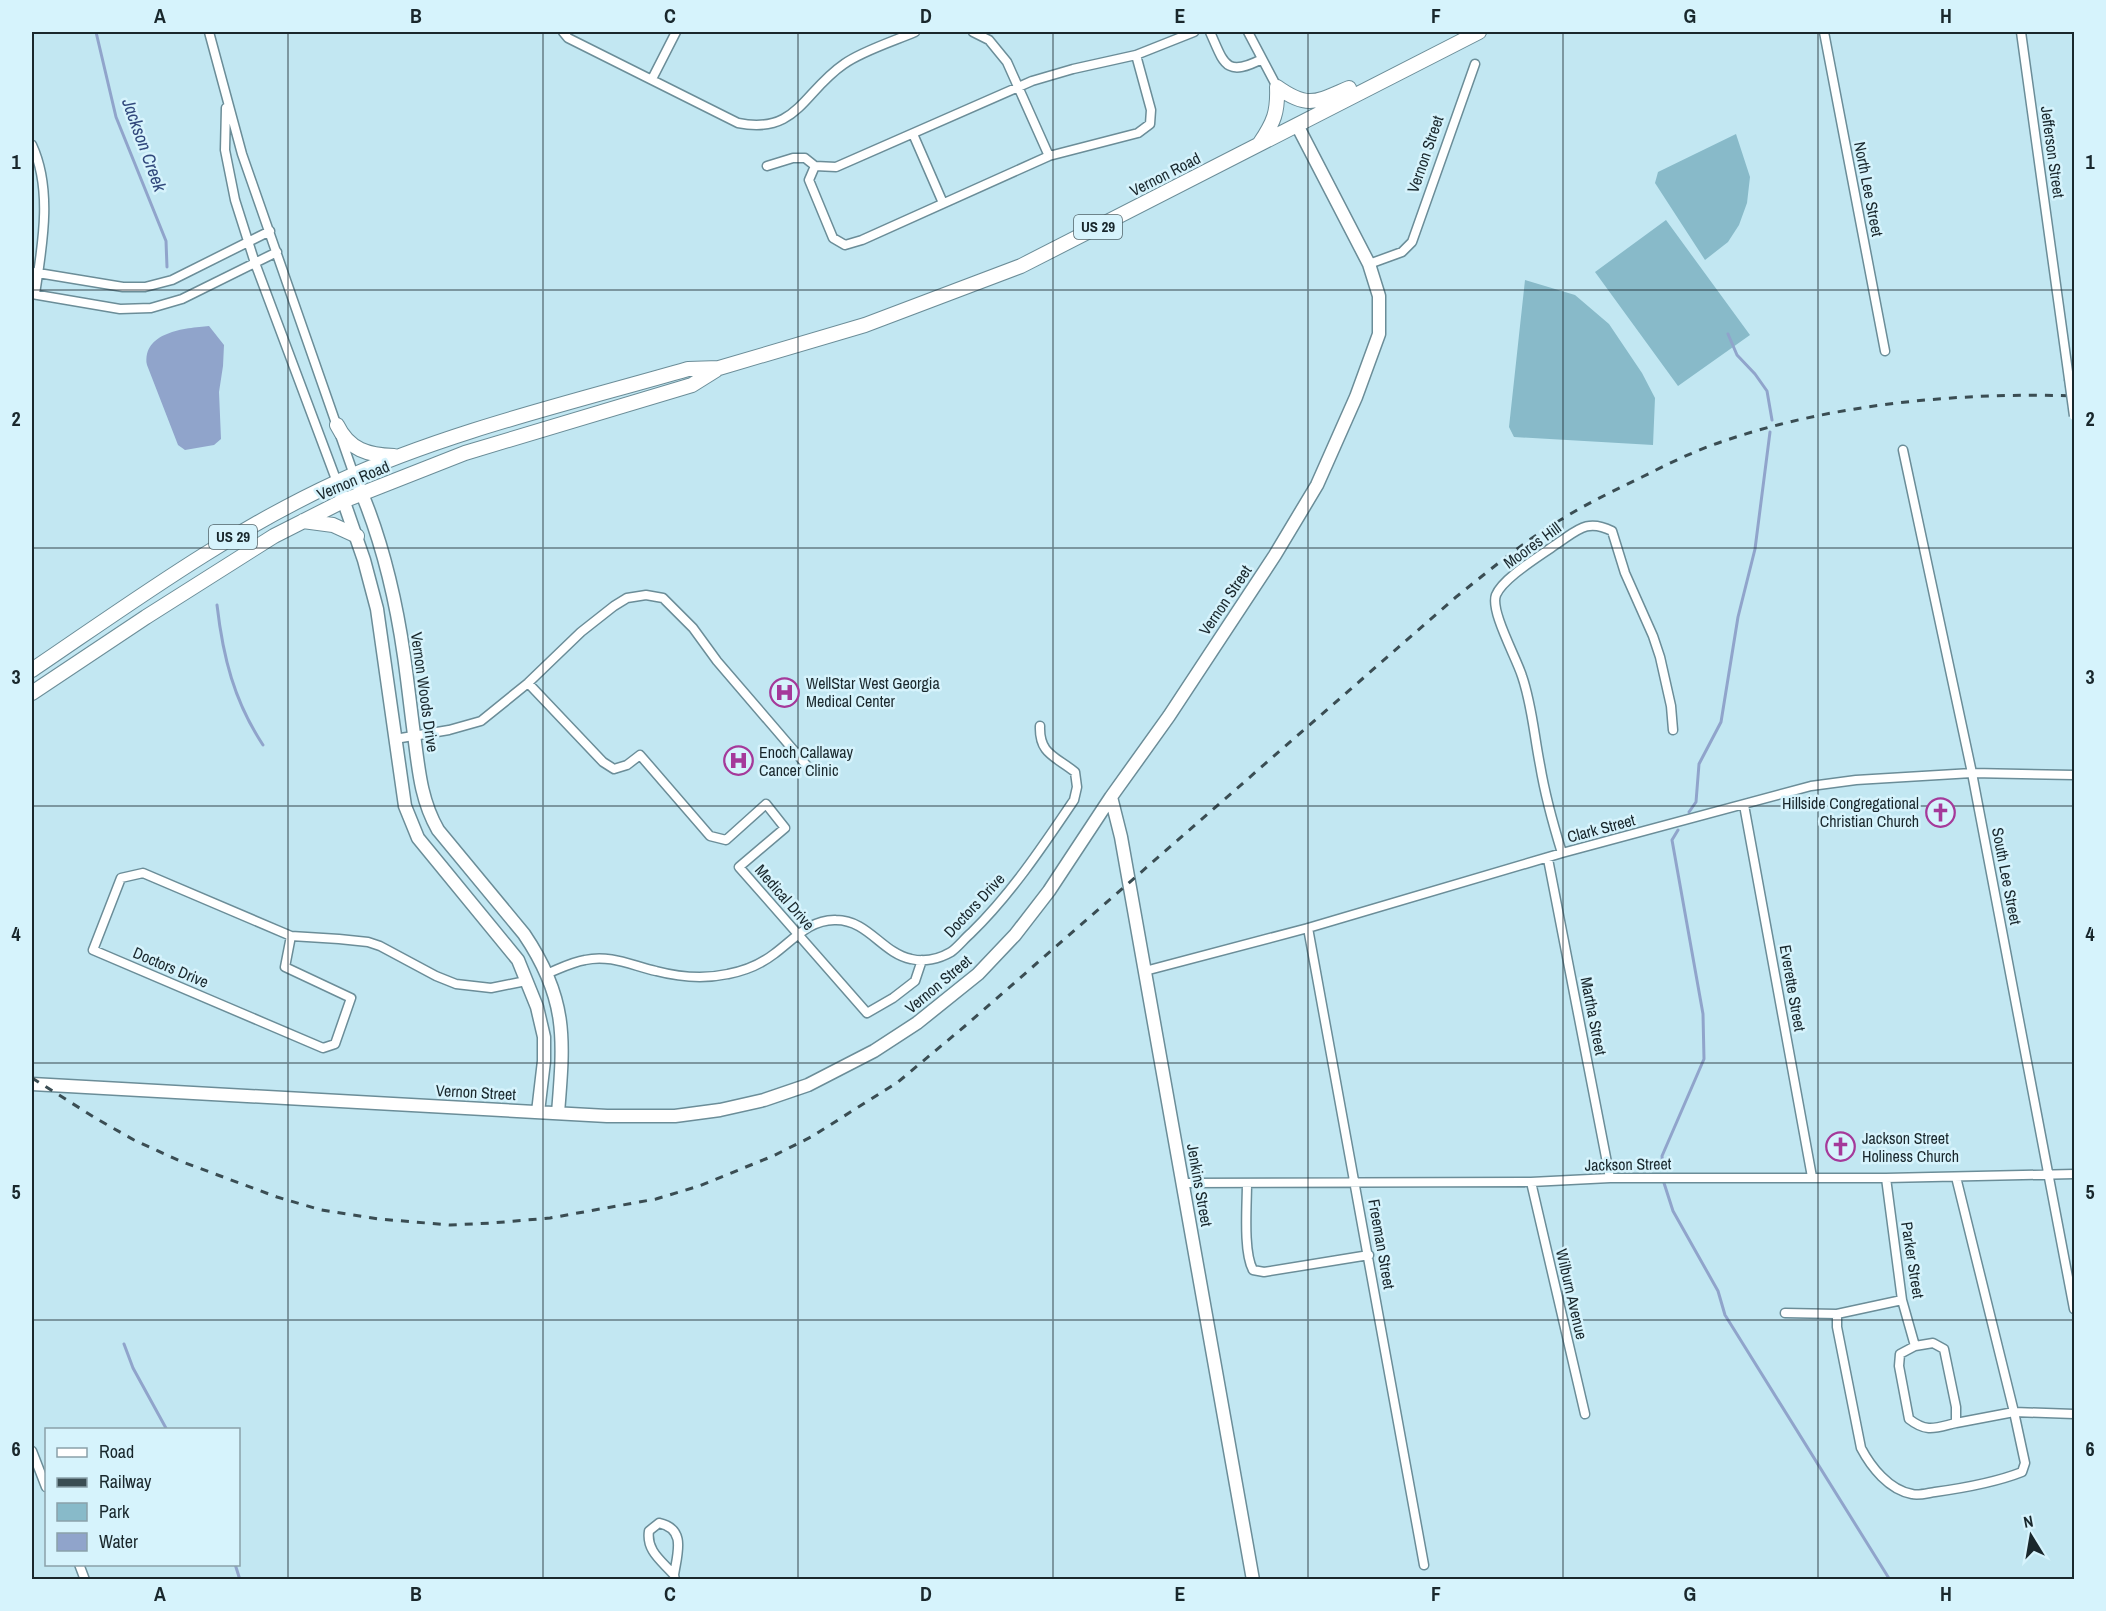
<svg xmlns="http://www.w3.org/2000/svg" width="2106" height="1611" viewBox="0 0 2106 1611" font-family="'Archivo Narrow',sans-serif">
<rect width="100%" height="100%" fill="#c2e7f2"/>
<path fill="#88bac9" d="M 1736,134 L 1750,177 L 1747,203 L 1739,225 L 1728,242 L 1705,260 L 1655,183 L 1658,172 Z
M 1666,220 L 1750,335 L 1678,386 L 1595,272 Z
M 1525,280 L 1575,295 L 1609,324 L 1642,373 L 1655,398 L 1653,445 L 1514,437 L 1509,427 Z"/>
<path fill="#90a4cb" d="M 209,326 L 224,345 L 223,366 L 219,392 L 221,439 L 214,445 L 185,450 L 178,445 L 147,365 C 142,332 185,328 209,326 Z"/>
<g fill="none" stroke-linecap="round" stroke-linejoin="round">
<path stroke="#90a4cb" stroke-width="3" d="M 96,32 L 116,117 L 166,241 L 167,267
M 1728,334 L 1737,355 L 1755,374 L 1767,391 L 1772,420
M 217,605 C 223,657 234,701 263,745
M 1689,812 L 1696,802 L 1699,764 L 1721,722 L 1738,617 L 1755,549 L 1770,432
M 1663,1170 L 1662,1156 L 1704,1059 L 1703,1014 L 1672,840 L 1678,830
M 1664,1183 L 1673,1211 L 1718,1291 L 1725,1315 L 1890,1580
M 124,1344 L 133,1368 L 167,1430
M 235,1564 L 240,1580"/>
<defs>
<path id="street" d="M 209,32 L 242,154 L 354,475
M 563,32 L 568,38 L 738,123 C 797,135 803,92 844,64 C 862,51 894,41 915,32
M 973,32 L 989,40 L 1007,62 L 1049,156
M 1210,32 C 1224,63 1225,78 1262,59
M 1248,32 L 1277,87
M 1824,32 L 1885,351
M 2021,32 L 2069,379
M 652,79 L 676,32
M 226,108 L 225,150 L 235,200 L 255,263 L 337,482
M 913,134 L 943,203
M 32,145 C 53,190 42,247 35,294
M 767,166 L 793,158 L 805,158 L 815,166 L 836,167 L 1032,81 L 1073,69 L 1136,55 L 1194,32
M 815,166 L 809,180 L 833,238 L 845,245 L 862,240 L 1049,156 L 1138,133 L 1150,124 L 1151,110 L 1136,55
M 1369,264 L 1402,252 L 1412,242 L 1475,64
M 32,272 L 123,287 L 145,287 L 172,280 L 270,231
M 32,294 L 120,309 L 151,308 L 182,299 L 277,252
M 1903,450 L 1972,773 L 2074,1309
M 528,683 L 603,762 L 614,769 L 627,765 L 640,755 L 710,836 L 726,840 L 766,804 L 785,828 L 739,867 L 867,1013 L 893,998 L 915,981 L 922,960
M 395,739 L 449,730 L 481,721 L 528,683 L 581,632 L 614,606 L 627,598 L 646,595 L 663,598 L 693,628 L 717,661 L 808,767
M 1744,805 L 1812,1177
M 1562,853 C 1553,824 1545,795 1540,765 C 1534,735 1532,705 1522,676 C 1516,657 1490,611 1496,595 C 1503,578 1540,556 1555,545 C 1577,531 1586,518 1612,531 L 1625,573 L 1653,636 L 1660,657 L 1671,706 L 1673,730
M 1548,859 L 1610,1178
M 1308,928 L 1424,1565
M 291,936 L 285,967 L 351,998 L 335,1044 L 323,1048 L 93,950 L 121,878 L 143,873 L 291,936 L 339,939 L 368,942 L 380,946 L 436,976 L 456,984 L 491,988 L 526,981
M 1145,971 L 1308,928 L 1562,853 L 1811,786 L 1856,780 L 1972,773 L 2074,775
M 546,974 C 559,969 572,962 585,960 C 610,954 633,966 656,971 C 679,977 705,979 728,974 C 744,971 761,964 774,954 C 793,940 810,919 836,920 C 868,920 882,953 911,959 C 924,962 939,959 951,952 C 958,947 964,939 971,933 C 1011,894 1043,846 1074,800 L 1077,787 L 1075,772 C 1055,756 1039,754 1040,726
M 1886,1178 L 1902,1300 L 1915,1346 L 1900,1354 L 1899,1366 L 1909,1419 C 1927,1433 1935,1428 1956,1423 L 1956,1407 L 1944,1349 L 1933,1343 L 1915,1346
M 1531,1182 L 1585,1414
M 1182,1183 L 1531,1182 L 1610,1178 L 1886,1178 L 2074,1174
M 1247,1183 C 1247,1205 1243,1252 1253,1270 L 1264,1272 L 1369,1255
M 1785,1313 L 1837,1314 L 1902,1300
M 1837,1314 L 1837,1327 L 1861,1448 C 1871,1467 1889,1490 1912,1494 C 1918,1496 1928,1493 1935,1492 C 1964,1488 1994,1483 2022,1472 L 2025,1463 L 2014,1412 L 1956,1177
M 1956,1423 L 2014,1412 L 2074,1414
M 32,1451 L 46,1487
M 79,1564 L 85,1580
M 674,1575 C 677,1554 687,1529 659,1523 L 649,1531 C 646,1551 662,1561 674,1575 L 675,1580"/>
<path id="secondary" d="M 354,475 C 380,532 395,593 404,656 C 408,684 411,713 415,742 C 419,774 422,802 438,830 L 524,934 C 568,999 564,1039 558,1113
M 337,482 L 364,560 L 377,609 L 405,806 L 418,838 L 518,960 L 537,1007 L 544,1037 L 544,1061 L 538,1112
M 1111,797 L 1121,837 L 1253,1580
M 32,1084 L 607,1116 L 675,1116 L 720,1110 L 764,1100 L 808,1085 L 874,1051 L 917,1023 L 978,974 L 1015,935 L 1049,891 L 1111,797 L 1169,716 L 1275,555 L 1317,485 L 1356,397 L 1379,334 L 1379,296 L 1369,264 L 1297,125"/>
<path id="primary" d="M 1277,87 C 1308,109 1316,102 1349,88
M 1260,143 C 1274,122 1278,112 1277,87
M 337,425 C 349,450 368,455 394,456
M 303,521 L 333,525 L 357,536
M 32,670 C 131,603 228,532 337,482 C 449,431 570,403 688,369 L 719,368 L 865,325 L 1021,266 L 1479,32
M 32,693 L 146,617 L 274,536 L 343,501 L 465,453 L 692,385 L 716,370"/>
</defs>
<use href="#street" stroke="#6b8d98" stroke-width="11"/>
<use href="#secondary" stroke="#6b8d98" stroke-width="15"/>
<use href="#primary" stroke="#6b8d98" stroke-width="16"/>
<use href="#street" stroke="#fff" stroke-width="8"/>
<use href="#secondary" stroke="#fff" stroke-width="12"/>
<use href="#primary" stroke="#fff" stroke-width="14"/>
<path stroke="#3a4d53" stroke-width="3" stroke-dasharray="8 8" stroke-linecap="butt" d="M 32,1078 L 97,1119 L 134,1140 L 180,1161 L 277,1197 L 321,1210 L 379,1219 L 450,1225 L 492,1223 L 550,1218 L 656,1199 L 699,1186 L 773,1156 L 811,1137 L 898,1082 L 965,1026 L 1456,597 C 1490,570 1524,541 1562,519 C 1588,503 1615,490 1642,477 C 1668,464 1694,451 1721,442 C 1830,404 1959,392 2074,396"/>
<defs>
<path id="street-bridge" d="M 2069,379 L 2074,416"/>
</defs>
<use href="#street-bridge" stroke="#6b8d98" stroke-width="11" stroke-linecap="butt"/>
<use href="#street-bridge" stroke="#fff" stroke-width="8"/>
</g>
<path fill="none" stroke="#19272c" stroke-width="1.5" stroke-opacity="0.55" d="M 288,32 L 288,1580M 543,32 L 543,1580M 798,32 L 798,1580M 1053,32 L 1053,1580M 1308,32 L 1308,1580M 1563,32 L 1563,1580M 1818,32 L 1818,1580M 32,290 L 2074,290M 32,548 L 2074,548M 32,806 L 2074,806M 32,1063 L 2074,1063M 32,1320 L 2074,1320"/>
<defs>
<symbol id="hospital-ring" viewBox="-11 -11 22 22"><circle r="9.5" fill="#d6f3fc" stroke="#a5399a" stroke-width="1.5"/><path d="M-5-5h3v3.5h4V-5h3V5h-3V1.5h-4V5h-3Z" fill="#a5399a"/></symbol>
<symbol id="church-ring" viewBox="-11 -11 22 22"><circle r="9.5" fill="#d6f3fc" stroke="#a5399a" stroke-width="1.5"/><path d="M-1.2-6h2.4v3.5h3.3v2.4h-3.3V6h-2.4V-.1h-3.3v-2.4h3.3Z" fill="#a5399a"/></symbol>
</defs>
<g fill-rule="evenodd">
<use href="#hospital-ring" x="768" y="676" width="33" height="33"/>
<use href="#hospital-ring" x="722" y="744" width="33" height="33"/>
<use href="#church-ring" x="1924" y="796" width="33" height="33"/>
<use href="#church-ring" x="1824" y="1130" width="33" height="33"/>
</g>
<g text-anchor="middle" stroke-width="5" stroke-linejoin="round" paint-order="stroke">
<g fill="#d6f3fc" stroke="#52646a" stroke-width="1.5">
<rect x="1074" y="215" width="48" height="24" rx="4.5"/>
<rect x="209" y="525" width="48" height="24" rx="4.5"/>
</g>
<g font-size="15" font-weight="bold" fill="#19272c">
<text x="1098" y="232">US 29</text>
<text x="233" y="542">US 29</text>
</g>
<g font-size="16" fill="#19272c" stroke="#d6f3fc">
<text transform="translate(2053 152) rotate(82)" y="6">Jefferson Street</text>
<text transform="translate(1425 154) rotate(-71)" y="6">Vernon Street</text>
<text transform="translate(1165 174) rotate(-27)" y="6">Vernon Road</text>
<text transform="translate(1869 189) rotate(79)" y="6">North Lee Street</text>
<text transform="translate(353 480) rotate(-23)" y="6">Vernon Road</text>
<text transform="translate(1532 545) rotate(-36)" y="6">Moores Hill</text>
<text transform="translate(1225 600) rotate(-56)" y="6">Vernon Street</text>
<text transform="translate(425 692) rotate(82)" y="6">Vernon Woods Drive</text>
<text transform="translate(1601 828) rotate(-15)" y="6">Clark Street</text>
<text transform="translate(2007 876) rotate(79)" y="6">South Lee Street</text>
<text transform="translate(785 897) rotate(49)" y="6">Medical Drive</text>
<text transform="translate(974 905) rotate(-47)" y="6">Doctors Drive</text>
<text transform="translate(171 967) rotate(23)" y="6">Doctors Drive</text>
<text transform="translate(938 984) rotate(-40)" y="6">Vernon Street</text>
<text transform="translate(1793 988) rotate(80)" y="6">Everette Street</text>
<text transform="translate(1594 1016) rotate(79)" y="6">Martha Street</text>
<text transform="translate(476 1092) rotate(3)" y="6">Vernon Street</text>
<text transform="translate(1628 1164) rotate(-1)" y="6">Jackson Street</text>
<text transform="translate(1200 1185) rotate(80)" y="6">Jenkins Street</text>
<text transform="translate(1382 1244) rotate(80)" y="6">Freeman Street</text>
<text transform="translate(1913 1260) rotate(81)" y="6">Parker Street</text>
<text transform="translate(1572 1294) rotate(77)" y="6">Wilburn Avenue</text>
</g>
<g font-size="16" fill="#19272c" stroke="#d6f3fc" text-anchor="start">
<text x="806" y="689">WellStar West Georgia<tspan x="806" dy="18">Medical Center</tspan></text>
<text x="759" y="758">Enoch Callaway<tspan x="759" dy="18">Cancer Clinic</tspan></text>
<text x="1919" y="809" text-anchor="end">Hillside Congregational<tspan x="1919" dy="18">Christian Church</tspan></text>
<text x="1862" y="1144">Jackson Street<tspan x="1862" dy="18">Holiness Church</tspan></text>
</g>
<g font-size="18" font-style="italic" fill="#31487c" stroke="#d6f3fc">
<text transform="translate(144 145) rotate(70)" y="6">Jackson Creek</text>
</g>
</g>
<rect width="2106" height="1611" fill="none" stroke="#d6f3fc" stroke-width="66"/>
<rect x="45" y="1428" width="195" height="138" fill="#d6f3fc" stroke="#8aa1a9" stroke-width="1.5"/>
<rect x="57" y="1448" width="30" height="9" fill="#ffffff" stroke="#8aa1a9" stroke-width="1.5"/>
<text x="99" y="1458" font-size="18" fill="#19272c">Road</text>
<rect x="57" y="1478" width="30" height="9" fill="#3a4d53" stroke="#8aa1a9" stroke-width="1.5"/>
<text x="99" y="1488" font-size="18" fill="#19272c">Railway</text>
<rect x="57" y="1503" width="30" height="18" fill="#88bac9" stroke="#8aa1a9" stroke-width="1.5"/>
<text x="99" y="1518" font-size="18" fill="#19272c">Park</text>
<rect x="57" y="1533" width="30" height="18" fill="#90a4cb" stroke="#8aa1a9" stroke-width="1.5"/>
<text x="99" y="1548" font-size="18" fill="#19272c">Water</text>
<g transform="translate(2031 1536) rotate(349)" stroke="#d6f3fc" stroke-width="4.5" paint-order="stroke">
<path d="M0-4.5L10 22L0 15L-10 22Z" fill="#19272c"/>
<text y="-9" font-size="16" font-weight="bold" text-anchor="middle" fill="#19272c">N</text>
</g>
<rect x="33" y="33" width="2040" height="1545" fill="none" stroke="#19272c" stroke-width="2"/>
<g font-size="20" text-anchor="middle" font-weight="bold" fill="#19272c">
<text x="160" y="23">A</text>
<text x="416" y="23">B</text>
<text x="670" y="23">C</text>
<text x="926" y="23">D</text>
<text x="1180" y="23">E</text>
<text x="1436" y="23">F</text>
<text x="1690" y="23">G</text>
<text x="1946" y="23">H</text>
<text x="16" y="169">1</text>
<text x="2090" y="169">1</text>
<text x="16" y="426">2</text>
<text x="2090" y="426">2</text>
<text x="16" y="684">3</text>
<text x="2090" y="684">3</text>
<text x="16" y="941">4</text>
<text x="2090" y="941">4</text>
<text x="16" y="1199">5</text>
<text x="2090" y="1199">5</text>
<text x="16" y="1456">6</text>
<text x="2090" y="1456">6</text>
<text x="160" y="1601">A</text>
<text x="416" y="1601">B</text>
<text x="670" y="1601">C</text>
<text x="926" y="1601">D</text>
<text x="1180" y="1601">E</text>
<text x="1436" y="1601">F</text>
<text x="1690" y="1601">G</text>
<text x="1946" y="1601">H</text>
</g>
</svg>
